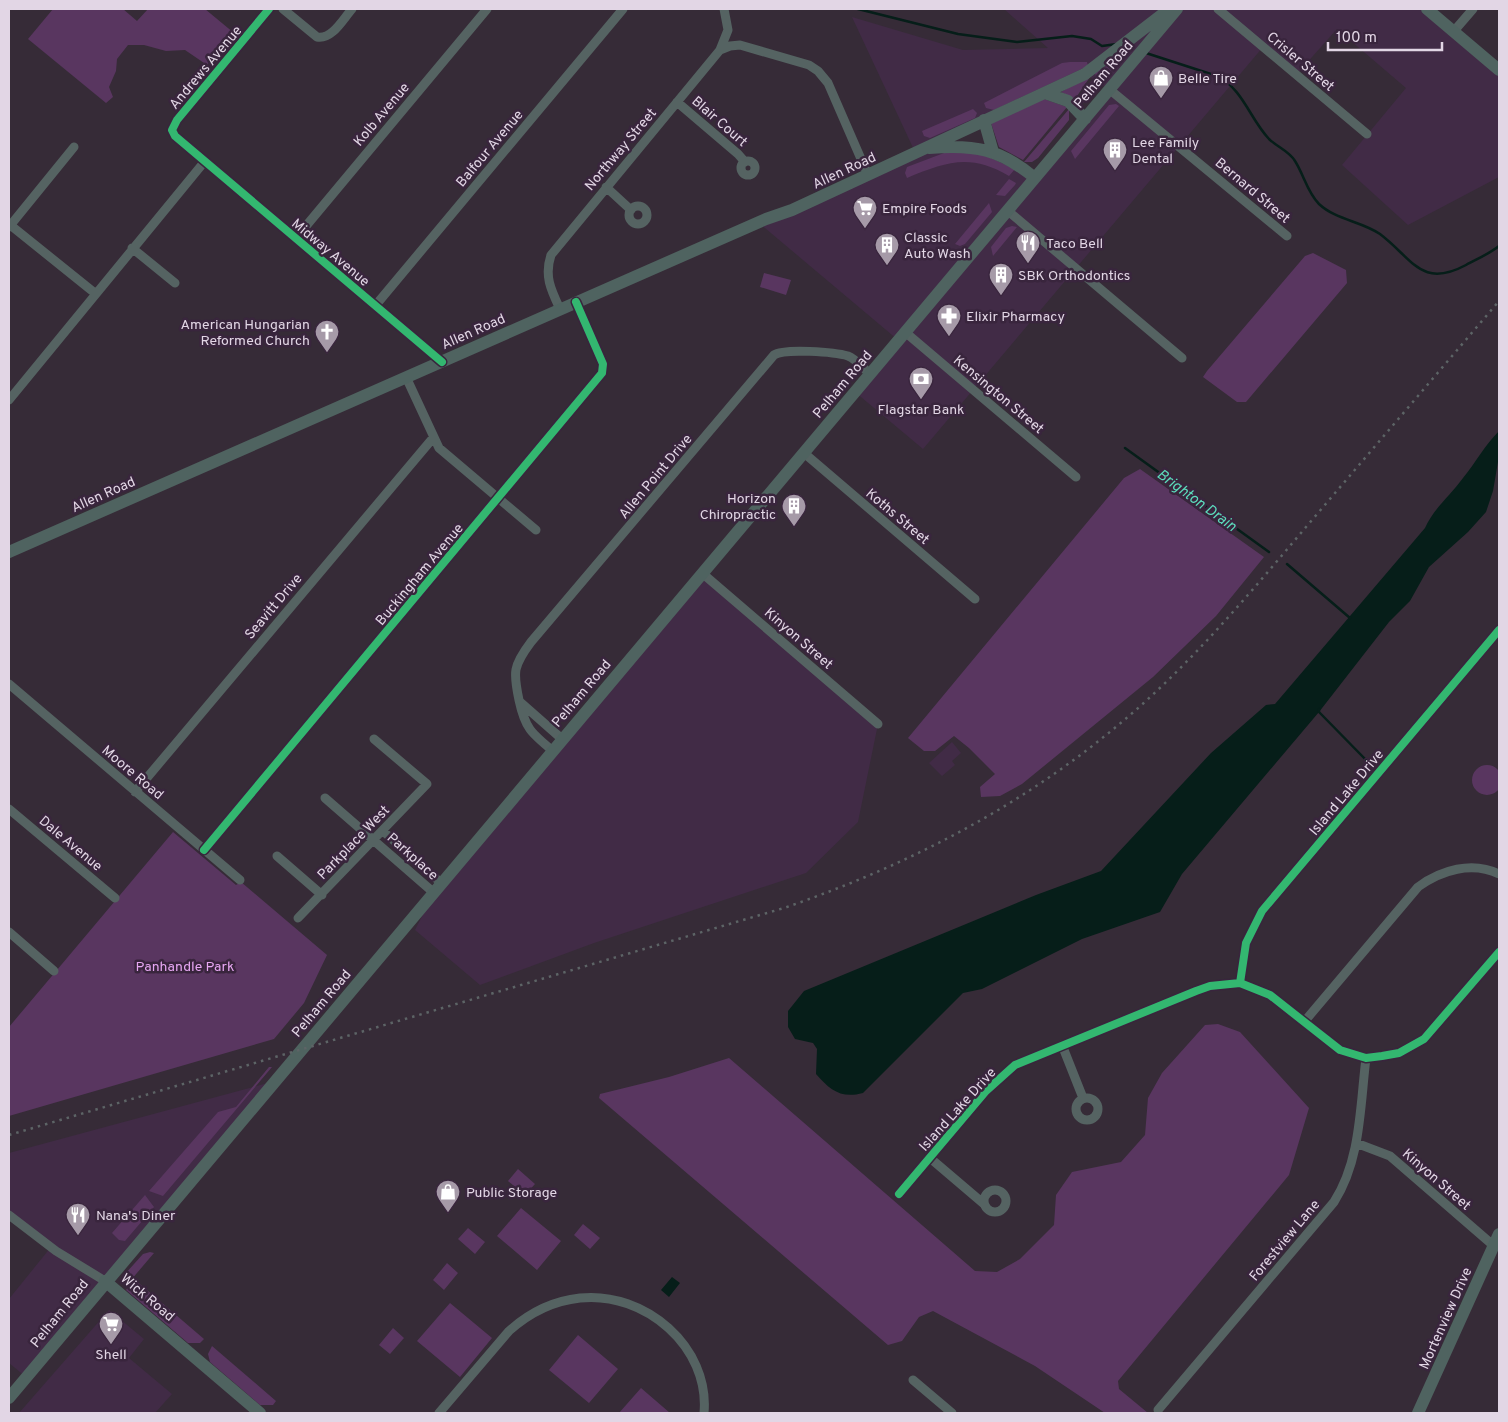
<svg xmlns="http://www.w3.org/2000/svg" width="1508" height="1422" viewBox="0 0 1508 1422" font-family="Overpass,sans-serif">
<rect width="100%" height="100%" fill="#362b37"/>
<path fill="#412b46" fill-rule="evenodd" d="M 1004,9 L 1427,9 L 1499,70 L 1499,177 L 1408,225 L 1342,165 L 1406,88 L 1337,29 L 1296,75 L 1263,47 L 923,449 L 855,392 L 898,340 L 759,223 L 915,152 L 852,17 L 963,50 L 1048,48 ZM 1085,74 L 1109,89 L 1036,178 L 955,146 L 924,148 Z
M 702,573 L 878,724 L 858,822 L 806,873 L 594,943 L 480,985 L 415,930 L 437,887 Z
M 952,742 L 961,753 L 952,761 L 955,765 L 942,776 L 929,763 Z
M 275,1081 L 26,1377 L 9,1363 L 9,1299 L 51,1247 L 9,1215 L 9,1153 Z
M 109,1310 L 144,1339 L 129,1358 L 172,1394 L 155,1413 L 19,1413 Z"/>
<path fill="#593660" d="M 53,9 L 123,9 L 137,21 L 148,9 L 205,9 L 234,33 L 207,65 L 185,50 L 166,51 L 144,45 L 128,45 L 117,59 L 116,71 L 109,87 L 113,97 L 106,103 L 28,39 Z
M 1118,59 L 1118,62 L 1083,103 L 1078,104 L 1076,100 L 1096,76 L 1095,73 Z
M 1070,62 L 1087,62 L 1088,66 L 994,110 L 986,108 L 984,103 L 1062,63 Z
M 1092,74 L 1075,99 L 1061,92 Z
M 1044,99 L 1067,107 L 1023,160 L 999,147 L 991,123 Z
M 1116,104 L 1119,106 L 1075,159 L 1071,151 L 1109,105 Z
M 973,109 L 977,113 L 975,118 L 930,138 L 924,136 L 922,131 Z
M 1069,109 L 1069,120 L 1038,158 L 1032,162 L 1024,162 Z
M 978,152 L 1015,169 L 1009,176 C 970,153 946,162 907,178 L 905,173 L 907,167 L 944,153 Z
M 1009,179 L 1016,183 L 1015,185 L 1005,196 L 996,195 Z
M 989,203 L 992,212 L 965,244 L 960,246 L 955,244 Z
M 1012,226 L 1017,227 L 993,256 L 991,247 L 1006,228 Z
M 1313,253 L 1346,270 L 1347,283 L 1246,402 L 1237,402 L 1203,377 L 1207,371 L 1305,256 Z
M 764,273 L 791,280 L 786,295 L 760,287 Z
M 1140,469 L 1264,557 L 1216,616 L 1153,677 L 1022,784 L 1000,796 L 981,797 L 980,787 L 995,774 L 969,748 L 954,736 L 935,751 L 924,751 L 908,738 L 1124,478 Z
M1472 780a15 15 0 1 1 30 0a15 15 0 1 1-30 0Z
M 173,832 L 236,885 L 241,882 L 327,955 L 304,1003 L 274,1039 L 9,1116 L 9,1027 Z
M 1218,1024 L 1240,1032 L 1309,1108 L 1289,1175 L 1118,1381 L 1119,1389 L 1148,1413 L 1105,1413 L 1035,1366 L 933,1311 L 919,1317 L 902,1341 L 888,1345 L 599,1098 L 600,1094 L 669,1077 L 729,1058 L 975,1271 L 997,1272 L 1020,1259 L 1054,1225 L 1056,1195 L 1072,1172 L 1121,1162 L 1145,1135 L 1148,1098 L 1162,1073 L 1205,1025 Z
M 269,1067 L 272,1067 L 163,1196 L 149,1191 L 218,1112 L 236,1107 Z
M 518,1169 L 535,1184 L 525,1195 L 508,1181 Z
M 145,1195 L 154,1207 L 125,1241 L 119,1240 L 112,1233 Z
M 521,1208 L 561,1241 L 537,1270 L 497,1236 Z
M 583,1224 L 600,1238 L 590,1249 L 574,1235 Z
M 468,1228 L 485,1242 L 475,1254 L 458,1239 Z
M 150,1252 L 154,1253 L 131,1280 L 125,1274 L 143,1254 Z
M 447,1263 L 458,1273 L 444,1290 L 433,1280 Z
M 134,1279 L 204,1339 L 200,1343 L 188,1343 L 126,1290 Z
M 450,1303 L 492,1338 L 460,1377 L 417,1341 Z
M 393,1328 L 404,1338 L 390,1354 L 379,1345 Z
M 578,1335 L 618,1369 L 589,1403 L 549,1370 Z
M 212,1346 L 276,1401 L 273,1405 L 260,1405 L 210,1362 L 208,1354 Z
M 641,1388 L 670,1413 L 619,1413 Z"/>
<path fill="#061e19" d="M 1499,431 L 1499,456 L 1493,491 L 1486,512 L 1468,532 L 1429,567 L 1410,601 L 1389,622 L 1319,712 L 1182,874 L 1160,912 L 1082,939 L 982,989 L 963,993 L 863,1093 C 841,1099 830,1090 816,1074 L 817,1049 L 813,1043 L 795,1039 L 788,1027 L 788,1011 L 804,991 L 1036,895 L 1101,871 L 1211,753 L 1266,705 L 1275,704 L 1425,528 C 1434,508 1450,496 1463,478 C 1476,462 1485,445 1499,431 Z
M 672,1277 L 680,1283 L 669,1297 L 661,1290 Z"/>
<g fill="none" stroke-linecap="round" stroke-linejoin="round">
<path stroke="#061e19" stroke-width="2.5" d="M 858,9 L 958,34 L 1017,42 L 1072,36 L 1091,39 L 1102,46 L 1117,44
M 1146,53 L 1217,76 C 1243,89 1250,119 1269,139 C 1277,147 1289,151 1295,161 C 1304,175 1307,192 1319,204 C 1336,220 1361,221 1380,234 C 1413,259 1421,289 1466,265 C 1477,259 1489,254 1499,246
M 1125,448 L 1269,552
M 1287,564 L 1350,618
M 1319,709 L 1319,712 L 1368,762"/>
<path stroke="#556362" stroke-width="9" d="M 269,9 L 177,120 L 172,130 L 175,136 L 442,362
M 283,9 L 317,37 C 332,40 343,19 352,9
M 1218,9 L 1367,134
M 1454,31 L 1473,9
M 720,50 L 730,46 L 740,45 L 809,65 L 818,71 L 828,83 L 868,175
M 1109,89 L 1287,236
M 677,102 L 738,154 L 745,162
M741 168a7 7 0 1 1 14 0a7 7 0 1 1-14 0Z
M 606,187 L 631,210
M629 215a9 9 0 1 1 18 0a9 9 0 1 1-18 0Z
M 1008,211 L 1182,358
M 9,224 L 96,294
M 9,227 L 74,147
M 296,238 L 487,9
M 132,248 L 175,283
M 375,306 L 623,9
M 560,309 C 551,290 544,276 551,255 L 720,50 L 728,30 L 724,9
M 905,332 L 1076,477
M 406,377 L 439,448 L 536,530
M 9,400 L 205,161
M 804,453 L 975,599
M 702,573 L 878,724
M 9,684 L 240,880
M 520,702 L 562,739
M 553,751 C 531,733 525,728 519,700 C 513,672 513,666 531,642 L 774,355 C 784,348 835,352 848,356 C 856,359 864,369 870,374
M 135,792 L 433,438
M 325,798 L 433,892
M 9,809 L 115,898
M 383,831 L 441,883
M 204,850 L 602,373 L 603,364 L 576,302
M 277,856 L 322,895
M 298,918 L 427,784 L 374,739
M 9,932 L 54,971
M 1240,983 L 1246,943 L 1262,911 L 1499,630
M 1304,1022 L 1418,887 C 1441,870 1472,861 1499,874
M 1062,1045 L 1083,1098
M1076 1109a11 11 0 1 1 22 0a11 11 0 1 1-22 0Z
M 1356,1143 L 1390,1156 L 1494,1246
M 930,1158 L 984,1204
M984 1201a11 11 0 1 1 22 0a11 11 0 1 1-22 0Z
M 899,1194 L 986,1091 L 1015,1065 L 1196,991 L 1210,986 L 1240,983 L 1270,995 L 1340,1050 L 1366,1058 L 1382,1056 L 1399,1053 L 1424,1039 L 1499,952
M 9,1215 L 56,1251 L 105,1281
M 913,1380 L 952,1413
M 1158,1410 L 1334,1202 C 1361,1160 1360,1106 1366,1058
M 439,1413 L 509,1331 C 529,1313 552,1301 580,1298 C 645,1291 710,1347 704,1413"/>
<path stroke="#4f6360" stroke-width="12" d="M 1427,9 L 1499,70
M 1045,93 L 1068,101 L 1085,119
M 984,120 L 993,152
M 929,148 C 975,144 1000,149 1035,178
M 9,552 L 766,219 L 792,210 L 1085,74 L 1168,10
M 105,1281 L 260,1413
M 9,1398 L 1177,9
M 1418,1413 L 1499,1234"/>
<path stroke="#5d6466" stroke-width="2.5" stroke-dasharray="2.5 5" stroke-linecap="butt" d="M 9,1135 L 784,908 C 903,867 1013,811 1111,731 C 1185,671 1245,599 1306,527 C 1371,451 1435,376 1499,301"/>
<defs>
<path id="cycleway" d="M 269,9 L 177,120 L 172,130 L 175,136 L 442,362
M 204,850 L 602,373 L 603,364 L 576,302
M 1240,983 L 1246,943 L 1262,911 L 1499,630
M 899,1194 L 986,1091 L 1015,1065 L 1196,991 L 1210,986 L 1240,983 L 1270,995 L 1340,1050 L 1366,1058 L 1382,1056 L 1399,1053 L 1424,1039 L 1499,952"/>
</defs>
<use href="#cycleway" stroke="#39253d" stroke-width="11"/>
<use href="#cycleway" stroke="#33b770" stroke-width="8"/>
</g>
<defs>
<symbol id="shop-pin" viewBox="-11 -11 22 30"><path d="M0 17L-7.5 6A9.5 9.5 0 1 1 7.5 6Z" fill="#a69aa8" stroke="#39253d"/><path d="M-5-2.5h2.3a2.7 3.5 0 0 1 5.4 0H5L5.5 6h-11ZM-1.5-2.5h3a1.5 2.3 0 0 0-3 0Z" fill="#fff"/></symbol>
<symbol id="building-pin" viewBox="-11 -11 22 30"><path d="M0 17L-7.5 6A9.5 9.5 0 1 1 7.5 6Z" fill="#a69aa8" stroke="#39253d"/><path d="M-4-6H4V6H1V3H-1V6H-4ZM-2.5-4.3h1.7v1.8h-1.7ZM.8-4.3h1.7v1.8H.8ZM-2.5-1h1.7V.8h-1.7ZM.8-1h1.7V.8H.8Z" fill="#fff"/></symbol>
<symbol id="supermarket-pin" viewBox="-11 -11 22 30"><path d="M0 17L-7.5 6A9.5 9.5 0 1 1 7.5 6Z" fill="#a69aa8" stroke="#39253d"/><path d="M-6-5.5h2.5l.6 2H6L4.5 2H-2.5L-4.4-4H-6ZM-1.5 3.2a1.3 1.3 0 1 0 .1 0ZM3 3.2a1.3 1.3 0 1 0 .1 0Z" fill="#fff"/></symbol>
<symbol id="restaurant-pin" viewBox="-11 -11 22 30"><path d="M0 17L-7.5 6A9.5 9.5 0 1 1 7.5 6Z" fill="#a69aa8" stroke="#39253d"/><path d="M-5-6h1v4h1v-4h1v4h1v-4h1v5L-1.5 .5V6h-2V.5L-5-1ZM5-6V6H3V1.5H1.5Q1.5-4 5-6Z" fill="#fff"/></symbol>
<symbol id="pharmacy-pin" viewBox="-11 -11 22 30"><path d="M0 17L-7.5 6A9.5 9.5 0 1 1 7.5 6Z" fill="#a69aa8" stroke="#39253d"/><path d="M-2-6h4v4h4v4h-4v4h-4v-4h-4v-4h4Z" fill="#fff"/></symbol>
<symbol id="church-pin" viewBox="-11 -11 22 30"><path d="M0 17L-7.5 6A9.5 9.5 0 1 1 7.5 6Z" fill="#a69aa8" stroke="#39253d"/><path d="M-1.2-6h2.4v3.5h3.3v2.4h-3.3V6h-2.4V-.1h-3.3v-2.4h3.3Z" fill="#fff"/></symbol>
<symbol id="bank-pin" viewBox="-11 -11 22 30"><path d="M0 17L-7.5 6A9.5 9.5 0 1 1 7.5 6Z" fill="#a69aa8" stroke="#39253d"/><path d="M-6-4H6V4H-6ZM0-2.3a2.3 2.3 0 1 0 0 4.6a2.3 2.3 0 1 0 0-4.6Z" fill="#fff"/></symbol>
</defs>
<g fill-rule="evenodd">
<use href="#shop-pin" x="1147" y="64" width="28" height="38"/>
<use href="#building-pin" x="1101" y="136" width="28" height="38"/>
<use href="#supermarket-pin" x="851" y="194" width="28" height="38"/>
<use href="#restaurant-pin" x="1014" y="229" width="28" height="38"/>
<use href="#building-pin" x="873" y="231" width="28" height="38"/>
<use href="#building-pin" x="987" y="261" width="28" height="38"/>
<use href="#pharmacy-pin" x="935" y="302" width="28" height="38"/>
<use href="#church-pin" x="313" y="318" width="28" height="38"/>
<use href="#bank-pin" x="907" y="365" width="28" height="38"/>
<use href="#building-pin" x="780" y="492" width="28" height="38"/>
<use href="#shop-pin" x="434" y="1178" width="28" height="38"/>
<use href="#restaurant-pin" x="64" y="1201" width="28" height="38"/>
<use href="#supermarket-pin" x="97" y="1310" width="28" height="38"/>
</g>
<g text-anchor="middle" stroke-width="5" stroke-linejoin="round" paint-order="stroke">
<g font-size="14" fill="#e2d6e5" stroke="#39253d">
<text transform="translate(1301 61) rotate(40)" y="5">Crisler Street</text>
<text transform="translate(205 67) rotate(-50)" y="5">Andrews Avenue</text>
<text transform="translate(1103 74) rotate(-50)" y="5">Pelham Road</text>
<text transform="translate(381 114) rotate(-50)" y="5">Kolb Avenue</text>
<text transform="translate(720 121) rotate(41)" y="5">Blair Court</text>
<text transform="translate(489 148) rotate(-50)" y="5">Balfour Avenue</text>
<text transform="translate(620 149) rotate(-50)" y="5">Northway Street</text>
<text transform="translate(844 170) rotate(-25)" y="5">Allen Road</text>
<text transform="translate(1253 190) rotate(40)" y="5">Bernard Street</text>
<text transform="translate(331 252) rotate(40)" y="5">Midway Avenue</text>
<text transform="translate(473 331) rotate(-24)" y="5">Allen Road</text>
<text transform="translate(842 384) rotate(-50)" y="5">Pelham Road</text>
<text transform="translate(999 394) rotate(40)" y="5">Kensington Street</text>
<text transform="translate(655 476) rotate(-50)" y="5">Allen Point Drive</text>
<text transform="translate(103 494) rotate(-24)" y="5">Allen Road</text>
<text transform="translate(898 516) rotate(40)" y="5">Koths Street</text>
<text transform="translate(419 574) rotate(-50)" y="5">Buckingham Avenue</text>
<text transform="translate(273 606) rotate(-50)" y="5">Seavitt Drive</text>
<text transform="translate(799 638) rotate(41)" y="5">Kinyon Street</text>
<text transform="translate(581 693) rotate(-50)" y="5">Pelham Road</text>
<text transform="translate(133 772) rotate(40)" y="5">Moore Road</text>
<text transform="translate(1346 792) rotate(-50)" y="5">Island Lake Drive</text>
<text transform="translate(353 842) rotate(-46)" y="5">Parkplace West</text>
<text transform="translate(71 843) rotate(40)" y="5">Dale Avenue</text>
<text transform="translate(413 856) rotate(42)" y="5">Parkplace</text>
<text transform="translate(321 1003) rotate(-50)" y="5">Pelham Road</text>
<text transform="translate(957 1109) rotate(-48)" y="5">Island Lake Drive</text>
<text transform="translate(1437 1179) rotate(41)" y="5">Kinyon Street</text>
<text transform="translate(1284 1240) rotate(-50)" y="5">Forestview Lane</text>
<text transform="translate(148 1297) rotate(40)" y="5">Wick Road</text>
<text transform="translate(59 1313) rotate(-51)" y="5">Pelham Road</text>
<text transform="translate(1445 1318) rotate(-66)" y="5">Mortenview Drive</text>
</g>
<g font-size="14" fill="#e2d6e5" stroke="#39253d" text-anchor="start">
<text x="1178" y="83">Belle Tire</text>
<text x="1132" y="147">Lee Family<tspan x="1132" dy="16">Dental</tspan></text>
<text x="882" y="213">Empire Foods</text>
<text x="904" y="242">Classic<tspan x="904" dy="16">Auto Wash</tspan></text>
<text x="1046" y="248">Taco Bell</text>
<text x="1018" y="280">SBK Orthodontics</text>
<text x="966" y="321">Elixir Pharmacy</text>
<text x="310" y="329" text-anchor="end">American Hungarian<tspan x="310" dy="16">Reformed Church</tspan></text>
<text x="921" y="414" text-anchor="middle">Flagstar Bank</text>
<text x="776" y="503" text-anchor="end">Horizon<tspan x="776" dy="16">Chiropractic</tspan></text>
<text x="466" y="1197">Public Storage</text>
<text x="96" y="1220">Nana's Diner</text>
<text x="111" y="1359" text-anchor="middle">Shell</text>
</g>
<g font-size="14" fill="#e7a7f3" stroke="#39253d">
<text x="185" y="971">Panhandle Park</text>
</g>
<g font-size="15" font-style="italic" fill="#5cddbc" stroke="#39253d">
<text transform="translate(1197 500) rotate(36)" y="5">Brighton Drain</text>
</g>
</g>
<rect width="1508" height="1422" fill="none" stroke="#e2d6e5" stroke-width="20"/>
<path d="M1328 42v8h114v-8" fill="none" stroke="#e2d6e5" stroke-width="2.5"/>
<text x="1336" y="42" font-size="15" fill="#e2d6e5" stroke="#39253d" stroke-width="4" paint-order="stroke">100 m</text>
</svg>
